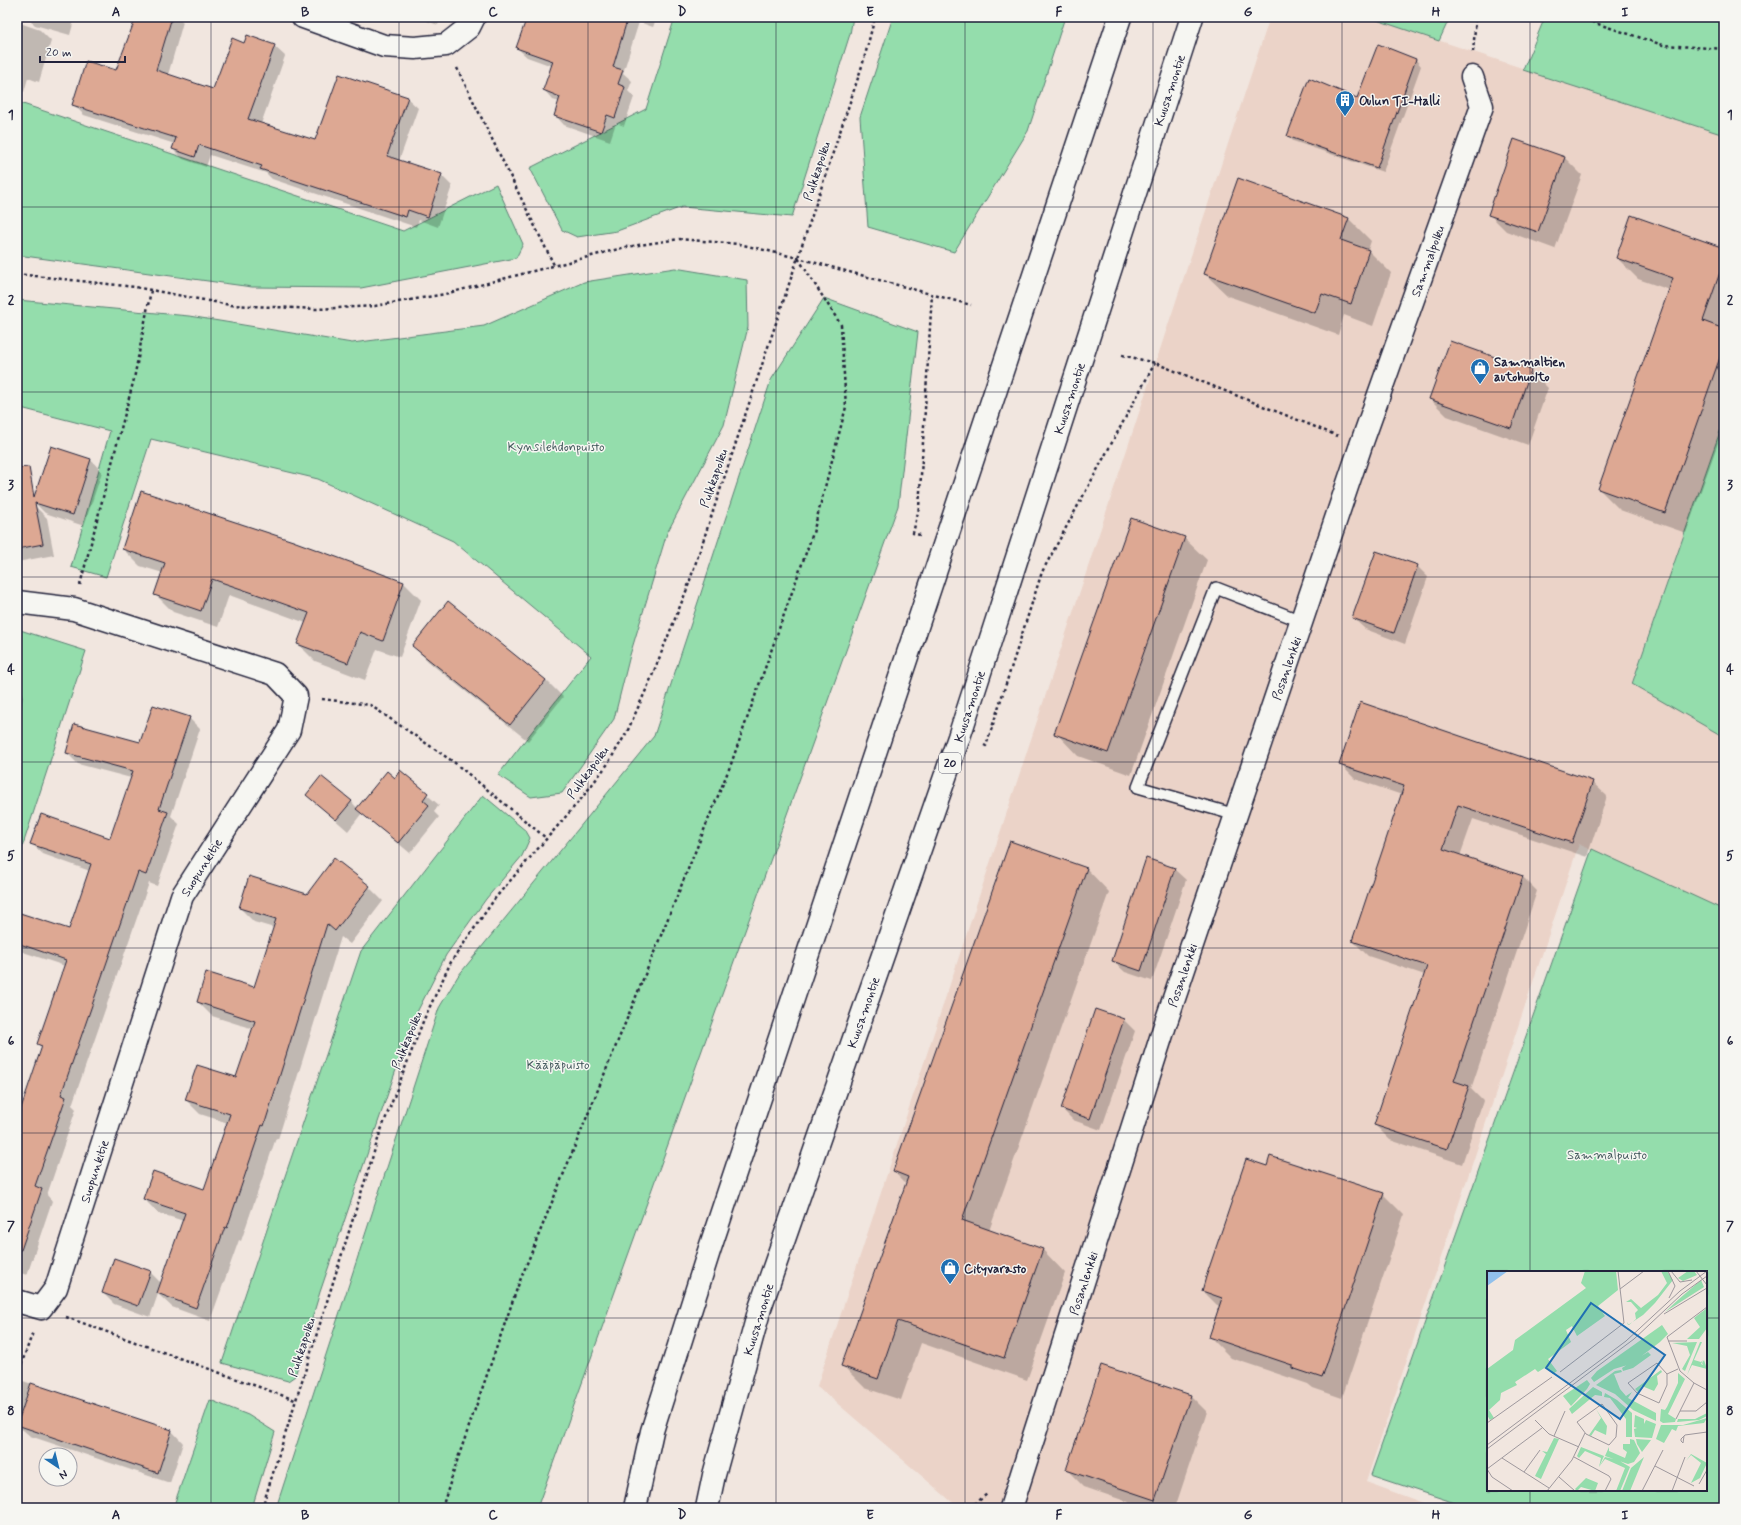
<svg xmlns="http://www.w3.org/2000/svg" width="1741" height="1525" viewBox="0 0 1741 1525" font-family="Mynerve,sans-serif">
<rect width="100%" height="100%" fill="#f1e6df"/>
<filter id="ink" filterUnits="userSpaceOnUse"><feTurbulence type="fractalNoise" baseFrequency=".025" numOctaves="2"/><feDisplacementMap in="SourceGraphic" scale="8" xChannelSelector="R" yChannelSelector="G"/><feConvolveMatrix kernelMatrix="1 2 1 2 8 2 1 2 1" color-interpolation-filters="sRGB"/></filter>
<g filter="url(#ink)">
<path fill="#ebd3c8" d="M 1270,17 L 1368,17 L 1724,135 L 1724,420 L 1632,683 L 1724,733 L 1724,921 L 1579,844 L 1366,1482 L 1437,1508 L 959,1508 L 817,1386 Z"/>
<path fill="#94ddac" stroke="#5b8074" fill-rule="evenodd" d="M 675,17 L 853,17 L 850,34 L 792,217 L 682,207 L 617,231 L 577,237 L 562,230 L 530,168 L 646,109 Z
M 893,17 L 1065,17 L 1028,131 L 954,252 L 868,227 L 860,117 Z
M 1368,17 L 1450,17 L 1439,41 Z
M 1545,17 L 1724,17 L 1724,135 L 1523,70 Z
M 17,102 L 403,231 L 496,184 L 523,244 L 516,258 L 361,288 L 252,287 L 17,255 Z
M 675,268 L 747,280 L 748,327 L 724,425 L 667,533 L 630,655 L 614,719 L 562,793 L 531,797 L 498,775 L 591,656 L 453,541 L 318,479 L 151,439 L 106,577 L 71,567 L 110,431 L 17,407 L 17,300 L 189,316 L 352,343 L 484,326 L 584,282 Z
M 824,298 L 918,332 L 898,506 L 537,1508 L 276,1508 L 439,1008 L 458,976 L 654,736 L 771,380 Z
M 1724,420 L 1724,737 L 1632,684 Z
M 17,629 L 86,651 L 17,863 L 17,735 L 22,698 L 17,657 Z
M 483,795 L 526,831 L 530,838 L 522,856 L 486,899 L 446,955 L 413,1020 L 320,1292 L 295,1376 L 288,1381 L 222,1363 L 361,951 Z
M 1592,849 L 1724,910 L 1724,1508 L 1470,1508 L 1371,1475 ZM 1488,1272 L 1706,1272 L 1706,1490 L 1488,1490 Z
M 210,1400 L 248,1415 L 275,1432 L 252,1508 L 173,1508 Z"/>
<path fill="#0003" d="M 31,17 L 75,17 L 70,35 L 35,25 L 30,20 Z
M 137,17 L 178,17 L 183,22 L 168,75 L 214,90 L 245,44 L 274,46 L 285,56 L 261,124 L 316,142 L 407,98 L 418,108 L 399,161 L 441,175 L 452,186 L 438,227 L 419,220 L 416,227 L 272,179 L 266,173 L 210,155 L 206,167 L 183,159 L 173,149 L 175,144 L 84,115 L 74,105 L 116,71 Z
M 416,17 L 441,17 L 438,25 Z
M 528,17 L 657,17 L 653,27 L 639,22 L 623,73 L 632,81 L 628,91 L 634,97 L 624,126 L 616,123 L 610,141 L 564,125 L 555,115 L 560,102 L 553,100 L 544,90 L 552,66 L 527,57 L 517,48 Z
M 1707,17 L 1714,17 L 1714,19 Z
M 17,22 L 40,30 L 51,41 L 39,82 L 28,78 L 24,92 L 17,90 Z
M 1416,60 L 1421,66 L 1383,172 L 1293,141 L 1288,135 L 1358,99 Z
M 1565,158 L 1582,175 L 1555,249 L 1506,231 L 1489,214 Z
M 1349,219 L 1371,241 L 1368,250 L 1391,273 L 1373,326 L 1344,315 L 1338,335 L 1228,296 L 1205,274 Z
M 1724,249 L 1724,426 L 1686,533 L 1620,510 L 1599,489 L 1670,290 L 1638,279 L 1617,258 Z
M 1531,371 L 1548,388 L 1528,445 L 1447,416 L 1430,399 Z
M 52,447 L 91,460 L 102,472 L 84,526 L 45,513 L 33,501 Z
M 35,506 L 47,518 L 54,555 L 17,562 L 17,510 Z
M 1184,538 L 1207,560 L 1131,775 L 1078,756 L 1056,733 Z
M 293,542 L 404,583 L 421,600 L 400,657 L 377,649 L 365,680 L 315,661 L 298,644 L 306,623 L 229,595 L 218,627 L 173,612 L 156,595 L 163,573 L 140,566 L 123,549 Z
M 1417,566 L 1428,577 L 1405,644 L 1365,629 L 1353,618 Z
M 413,646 L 546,680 L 563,697 L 528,741 L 430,663 Z
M 189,718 L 200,729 L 171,816 L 179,824 L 157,886 L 149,883 L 72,1105 L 76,1109 L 47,1195 L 52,1201 L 27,1275 L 17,1272 L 17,1123 L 42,1048 L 38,1044 L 65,966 L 17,950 L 17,913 L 70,931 L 90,871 L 43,854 L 31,843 L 111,839 L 131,778 L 78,764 L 67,753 L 141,743 Z
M 1340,764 L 1592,782 L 1607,796 L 1587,857 L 1473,819 L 1460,856 L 1522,876 L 1537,891 L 1471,1089 L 1483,1101 L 1462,1164 L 1390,1140 L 1375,1125 L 1425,975 L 1368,956 L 1353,941 L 1402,795 L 1355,779 Z
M 400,772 L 439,805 L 434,812 L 439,817 L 410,853 L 362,813 L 348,831 L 307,795 L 351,801 L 358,809 L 395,779 Z
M 1011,843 L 1087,869 L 1109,892 L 989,1231 L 1043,1250 L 1065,1273 L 1027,1380 L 921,1343 L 901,1400 L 865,1388 L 842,1365 L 907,1184 L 894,1171 Z
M 1174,869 L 1186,880 L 1152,981 L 1125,972 L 1113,961 Z
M 369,887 L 383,901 L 350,944 L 341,937 L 278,1139 L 276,1138 L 241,1241 L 239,1240 L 210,1321 L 172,1307 L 158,1294 L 150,1317 L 114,1304 L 103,1293 L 150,1272 L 161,1283 L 184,1221 L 158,1213 L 144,1199 L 205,1190 L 228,1123 L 200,1114 L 186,1100 L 236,1079 L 253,1029 L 212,1016 L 198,1002 L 255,988 L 274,928 L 254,922 L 240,908 L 307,895 Z
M 1123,1019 L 1135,1031 L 1101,1130 L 1073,1120 L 1062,1109 Z
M 1267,1167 L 1383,1194 L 1404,1215 L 1342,1398 L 1313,1388 L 1308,1384 L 1231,1358 L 1210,1337 L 1220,1308 L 1203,1291 Z
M 17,1379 L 172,1431 L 183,1443 L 170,1483 L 30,1436 L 23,1430 L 17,1428 Z
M 1190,1395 L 1207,1412 L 1175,1508 L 1146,1508 L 1084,1487 L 1067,1470 Z"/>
<path fill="#dda893" stroke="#22223b" d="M 136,17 L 172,17 L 156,70 L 213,89 L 232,38 L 244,43 L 247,35 L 275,45 L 248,119 L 315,140 L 339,74 L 408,97 L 387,156 L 442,174 L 428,217 L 408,210 L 406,217 L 260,169 L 262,166 L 199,145 L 195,157 L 172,149 L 176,138 L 72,105 L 86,61 L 116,70 Z
M 527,17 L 628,17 L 613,67 L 623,70 L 618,84 L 625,87 L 615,118 L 607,115 L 601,132 L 554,116 L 560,97 L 543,90 L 553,61 L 516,48 Z
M 1378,44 L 1416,59 L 1377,168 L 1287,136 L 1309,78 L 1357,98 Z
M 1514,139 L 1565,157 L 1538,232 L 1488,215 Z
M 1238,178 L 1349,218 L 1341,240 L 1369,250 L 1351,304 L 1322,294 L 1315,313 L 1204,274 Z
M 1631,215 L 1724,248 L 1724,261 L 1703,321 L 1724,329 L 1724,346 L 1665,513 L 1598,489 L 1673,278 L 1616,258 Z
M 1450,341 L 1531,370 L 1511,428 L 1429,399 Z
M 51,446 L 91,459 L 73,515 L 35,503 L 43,544 L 17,549 L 17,468 L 29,467 L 34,497 Z
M 141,491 L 293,541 L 404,582 L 383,641 L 360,632 L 348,663 L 297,644 L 309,613 L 256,594 L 212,579 L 201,611 L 154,595 L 165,563 L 122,549 Z
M 1131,518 L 1185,537 L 1108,753 L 1054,734 Z
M 1376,551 L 1418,565 L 1394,633 L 1352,618 Z
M 448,601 L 546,680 L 510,725 L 412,646 Z
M 1360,702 L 1593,781 L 1572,843 L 1458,805 L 1443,849 L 1523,876 L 1454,1081 L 1469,1086 L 1447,1149 L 1374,1125 L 1427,966 L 1352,941 L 1404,786 L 1339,765 Z
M 153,705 L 190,717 L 159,809 L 168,812 L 146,875 L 138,872 L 61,1095 L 66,1097 L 35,1186 L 42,1189 L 21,1250 L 17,1250 L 17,1120 L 42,1046 L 37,1044 L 66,960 L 17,943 L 17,912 L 69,929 L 91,864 L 30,844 L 41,814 L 110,838 L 133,771 L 66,753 L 74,724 L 140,742 Z
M 400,770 L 428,793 L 423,800 L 429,805 L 398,843 L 356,809 L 387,771 L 395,778 Z
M 321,776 L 352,801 L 336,820 L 306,795 Z
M 1010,841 L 1087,868 L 962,1220 L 1043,1249 L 1004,1358 L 898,1321 L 878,1379 L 841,1366 L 908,1177 L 893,1171 Z
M 334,858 L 370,886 L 335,931 L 327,924 L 264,1126 L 262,1125 L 227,1228 L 225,1227 L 196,1308 L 157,1293 L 185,1213 L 143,1199 L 153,1171 L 204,1189 L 230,1114 L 185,1100 L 197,1065 L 236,1077 L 255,1021 L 197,1002 L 206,972 L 254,987 L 276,919 L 239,908 L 249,876 L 307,894 Z
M 1146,858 L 1175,868 L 1141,971 L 1112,961 Z
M 1095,1009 L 1124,1019 L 1090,1119 L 1061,1109 Z
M 1270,1156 L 1384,1193 L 1322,1378 L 1292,1368 L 1292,1365 L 1209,1337 L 1222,1298 L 1202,1291 L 1206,1277 L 1246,1159 L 1267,1166 Z
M 114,1258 L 151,1271 L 138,1306 L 102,1293 Z
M 1101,1365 L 1191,1395 L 1155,1500 L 1066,1470 Z
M 31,1383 L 172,1430 L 158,1473 L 17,1425 Z"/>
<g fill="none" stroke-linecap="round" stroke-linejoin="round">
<defs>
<path id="lane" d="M 1236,815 L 1138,787 L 1216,588 L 1301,621"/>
<path id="street" d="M 303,17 L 384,46 L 415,48 L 446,45 L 469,27 L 474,17
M 17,602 L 74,609 L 275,674 L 296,696 L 289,730 L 182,896 L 56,1288 L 41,1308 L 17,1301
M 1011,1508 L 1166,1022 L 1361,445 L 1482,106 L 1472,77"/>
<path id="highway" d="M 635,1508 L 652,1431 L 709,1251 L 1120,17
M 707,1508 L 714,1475 L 760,1308 L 959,737 L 1192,17"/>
</defs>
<use href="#lane" stroke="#22223b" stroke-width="14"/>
<use href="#street" stroke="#22223b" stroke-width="25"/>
<use href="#highway" stroke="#22223b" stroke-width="25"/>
<path stroke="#22223b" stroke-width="2.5" stroke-dasharray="3 3" stroke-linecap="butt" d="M 1581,17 L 1595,23 L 1663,45 L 1724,49
M 1473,52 L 1476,17
M 457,68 L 554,265
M 17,274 L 135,287 L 230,305 L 317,309 L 375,306 L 445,294 L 626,247 L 679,239 L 739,244 L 798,258 L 971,305
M 1122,355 L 1155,363 L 1338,436
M 920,535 L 913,533 L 919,508 L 932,294
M 80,585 L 134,379 L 151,290
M 322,699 L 370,705 L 455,763 L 546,838
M 984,745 L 986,746 L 1042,572 L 1155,363
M 66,1317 L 295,1400
M 17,1376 L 33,1332
M 262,1508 L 380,1133 L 424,1019 L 451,962 L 496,897 L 581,799 L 607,765 L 627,732 L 650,681 L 687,589 L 863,63 L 875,17
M 442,1508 L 458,1458 L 519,1283 L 731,764 L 813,533 L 846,407 L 841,325 L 798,258
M 970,1508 L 987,1494"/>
<use href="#lane" stroke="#f6f6f2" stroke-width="11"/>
<use href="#street" stroke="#f6f6f2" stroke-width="22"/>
<use href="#highway" stroke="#f6f6f2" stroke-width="22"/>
</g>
</g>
<path fill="none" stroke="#22223b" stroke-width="1" stroke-opacity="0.55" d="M 211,17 L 211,1508M 399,17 L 399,1508M 588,17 L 588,1508M 776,17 L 776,1508M 965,17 L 965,1508M 1153,17 L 1153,1508M 1342,17 L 1342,1508M 1530,17 L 1530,1272M 17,207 L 1724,207M 17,392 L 1724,392M 17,577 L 1724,577M 17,762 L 1724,762M 17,948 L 1724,948M 17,1133 L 1724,1133M 17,1318 L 1488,1318M 1706,1318 L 1724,1318M 1530,1490 L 1530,1508"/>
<defs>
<symbol id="building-pin" viewBox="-11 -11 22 30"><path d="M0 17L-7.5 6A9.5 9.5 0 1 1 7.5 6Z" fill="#1f6fb2" stroke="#f6f6f2"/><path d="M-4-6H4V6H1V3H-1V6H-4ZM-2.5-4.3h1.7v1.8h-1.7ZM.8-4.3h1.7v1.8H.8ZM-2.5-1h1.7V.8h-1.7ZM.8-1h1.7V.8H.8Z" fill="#fff"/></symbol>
<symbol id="shop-pin" viewBox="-11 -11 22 30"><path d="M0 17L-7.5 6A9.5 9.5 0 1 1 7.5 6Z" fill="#1f6fb2" stroke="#f6f6f2"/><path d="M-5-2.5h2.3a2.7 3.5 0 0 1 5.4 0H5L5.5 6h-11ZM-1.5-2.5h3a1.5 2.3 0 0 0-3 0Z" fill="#fff"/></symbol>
</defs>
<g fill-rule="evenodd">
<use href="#building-pin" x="1334" y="89" width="22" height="30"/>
<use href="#shop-pin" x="1469" y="357" width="22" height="30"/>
<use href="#shop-pin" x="939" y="1257" width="22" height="30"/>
</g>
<g text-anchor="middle" stroke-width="3" stroke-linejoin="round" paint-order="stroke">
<rect fill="#f6f6f2" stroke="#626272" stroke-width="1" x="939" y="753" width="22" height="20" rx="3"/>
<g font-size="12" font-weight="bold" fill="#22223b">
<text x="950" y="767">20</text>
</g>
<g font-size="13" fill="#22223b" stroke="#f6f6f2">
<text transform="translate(1169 90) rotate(-72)" y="5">Kuusamontie</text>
<text transform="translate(816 171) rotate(-72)" y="5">Pulkkapolku</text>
<text transform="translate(1427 261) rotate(-70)" y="5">Sammalpolku</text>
<text transform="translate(1069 398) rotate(-72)" y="5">Kuusamontie</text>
<text transform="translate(713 478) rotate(-71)" y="5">Pulkkapolku</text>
<text transform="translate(1286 668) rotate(-71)" y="5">Posanlenkki</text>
<text transform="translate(969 706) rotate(-72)" y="5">Kuusamontie</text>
<text transform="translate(587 772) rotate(-54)" y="5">Pulkkapolku</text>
<text transform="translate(201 867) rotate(-58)" y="5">Suopunkitie</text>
<text transform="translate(1182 975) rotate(-71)" y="5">Posanlenkki</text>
<text transform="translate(863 1012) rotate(-71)" y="5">Kuusamontie</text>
<text transform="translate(406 1040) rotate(-68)" y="5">Pulkkapolku</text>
<text transform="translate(94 1171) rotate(-72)" y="5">Suopunkitie</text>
<text transform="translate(1083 1283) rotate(-72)" y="5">Posanlenkki</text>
<text transform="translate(758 1319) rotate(-73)" y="5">Kuusamontie</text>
<text transform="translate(301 1347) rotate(-72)" y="5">Pulkkapolku</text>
</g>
<g font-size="13" font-weight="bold" fill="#22223b" stroke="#f6f6f2" text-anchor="start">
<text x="1359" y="105">Oulun TI-Halli</text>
<text x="1494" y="366">Sammaltien<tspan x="1494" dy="15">autohuolto</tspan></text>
<text x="964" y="1273">Cityvarasto</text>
</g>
<g font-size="13" fill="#445a5d" stroke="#f6f6f2">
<text x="556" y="451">Kynsilehdonpuisto</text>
<text x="558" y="1069">Kääpäpuisto</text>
<text x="1607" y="1159">Sammalpuisto</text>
</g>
</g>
<g transform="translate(1487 1271)">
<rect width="220" height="220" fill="#f1e6df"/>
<path d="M 98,0 L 129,0 L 131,19 L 111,35 L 118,45 L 90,65 L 85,55 L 79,59 L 84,71 L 61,88 L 70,100 L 66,103 L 59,96 L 51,101 L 48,98 L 28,111 L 30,114 L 14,122 L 13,129 L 2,139 L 7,147 L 3,149 L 0,144 L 0,98 L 26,79 L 28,69 L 99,17 L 94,12 ZM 174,0 L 180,0 L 186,9 L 168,32 L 156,44 L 141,54 L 140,51 L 142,54 L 149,48 L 148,42 L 151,39 L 144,31 L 139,31 L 144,28 L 154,37 L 171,24 L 180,12 ZM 201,0 L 207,0 L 210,4 L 196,10 L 191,7 ZM 214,9 L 217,16 L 178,41 L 192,28 ZM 220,37 L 220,57 L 212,68 L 200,68 L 213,56 L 207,47 ZM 175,54 L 181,63 L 173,71 L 144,93 L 127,98 L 107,111 L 104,107 L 110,100 ZM 210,71 L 198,100 L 195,98 L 203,84 L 200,75 L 185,72 ZM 213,71 L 215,71 L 207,89 L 214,91 L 216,89 L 214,93 L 216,94 L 215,92 L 217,89 L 220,98 L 205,94 L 200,104 ZM 161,81 L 164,84 L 146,97 L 136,100 L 135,97 ZM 134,99 L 135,101 L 127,103 L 133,118 L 139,125 L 145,121 L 141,127 L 169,142 L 169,150 L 146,139 L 128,123 L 109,114 L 128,100 ZM 174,99 L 175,101 L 170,105 L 171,113 L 167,120 L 155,115 L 151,121 L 148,118 ZM 191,102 L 198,108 L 181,143 L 189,148 L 188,151 L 176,152 L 173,150 L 174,138 L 178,139 L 180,136 L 191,112 ZM 100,109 L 103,113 L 100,118 L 84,135 L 76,125 ZM 106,116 L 115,121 L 115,125 L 108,124 L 85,143 L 82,138 ZM 118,122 L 130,129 L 145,142 L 145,166 L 139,166 L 139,148 L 123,127 L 117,126 ZM 109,138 L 120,155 L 119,164 L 108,159 L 104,165 L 102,164 L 114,147 ZM 220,142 L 220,145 L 212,149 L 190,151 L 191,148 L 208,148 ZM 148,144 L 157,148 L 157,153 L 159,149 L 169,153 L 165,167 L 148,166 L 147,158 L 150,157 L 147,156 ZM 220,147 L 217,152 L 191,155 L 189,160 L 185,158 L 177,172 L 169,168 L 174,154 L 196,154 ZM 67,167 L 72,168 L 54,208 L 48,205 L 59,183 L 55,180 L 60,181 ZM 143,168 L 147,169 L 153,182 L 147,191 L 141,193 L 118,185 L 122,176 L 122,180 L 138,187 L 140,181 L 136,178 L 136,173 L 143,173 ZM 149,168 L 164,169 L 155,181 L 150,173 ZM 94,176 L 117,185 L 112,196 L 114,187 L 98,180 L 92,187 L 90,185 ZM 204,183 L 220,192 L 213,207 L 204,212 L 214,192 L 204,184 L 199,190 ZM 118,186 L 131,189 L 143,196 L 133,220 L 129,220 L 138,197 L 118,188 L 112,196 ZM 157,186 L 143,220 L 135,220 L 144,197 ZM 99,207 L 111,212 L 108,220 L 94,216 L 90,220 L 88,218 Z" fill="#94ddac"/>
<path d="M 0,0 L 21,0 L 0,15 Z" fill="#91c0ec"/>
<path fill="none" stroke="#9e989d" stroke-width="1" d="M 181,0 L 188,15 L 182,27M 184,0 L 193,11 L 205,9M 209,0 L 220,14M 133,18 L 157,0M 220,36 L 180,66 L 193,100 L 207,112 L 220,119M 177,43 L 220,17M 181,70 L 200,70M 73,101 L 137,52 L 131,0M 180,103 L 180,114 L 172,132 L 150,122 L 141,112 L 170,92 L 180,103 L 191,98M 115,133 L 130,154 L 129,166 L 122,174 L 99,163 L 90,151 ZM 193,140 L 209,140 L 220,131M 189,148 L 207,112M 48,149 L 62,163 L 92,176M 0,152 L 65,106M 67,165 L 78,140M 197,165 L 196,172 L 194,170 L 194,168 L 198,164 L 220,161M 0,174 L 139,70 L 193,20 L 220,0M 0,178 L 147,68 L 195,23 L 220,5M 87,186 L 122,205 L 124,208 L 118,220M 15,187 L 62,217M 168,195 L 207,215M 0,198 L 55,157M 0,198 L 5,206 L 26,220M 37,201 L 53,179M 72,206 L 88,220M 212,213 L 220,199M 60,220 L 85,189 L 98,162M 155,220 L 176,179M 185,220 L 198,186"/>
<path fill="#1f6fb2" fill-opacity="0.15" stroke="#1f6fb2" stroke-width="2" d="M 104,32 L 178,84 L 133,148 L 59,97 Z"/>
<rect width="220" height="220" fill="none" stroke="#22223b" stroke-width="2"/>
</g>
<rect width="1741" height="1525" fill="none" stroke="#f6f6f2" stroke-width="44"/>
<g transform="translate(58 1467) rotate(145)"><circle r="19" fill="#f6f6f2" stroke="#a1a1a9"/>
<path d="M0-3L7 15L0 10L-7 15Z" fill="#1f6fb2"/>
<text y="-6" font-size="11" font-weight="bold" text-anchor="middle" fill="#22223b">N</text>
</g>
<path d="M40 56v6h85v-6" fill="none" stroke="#22223b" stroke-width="2"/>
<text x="46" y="56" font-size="12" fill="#22223b" stroke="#f6f6f2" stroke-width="3" paint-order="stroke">20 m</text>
<rect x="22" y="22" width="1697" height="1481" fill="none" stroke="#22223b" stroke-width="1.5"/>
<g font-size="13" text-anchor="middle" font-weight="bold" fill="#22223b">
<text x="116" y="16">A</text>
<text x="305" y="16">B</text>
<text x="493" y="16">C</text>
<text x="682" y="16">D</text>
<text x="870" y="16">E</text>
<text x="1059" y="16">F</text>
<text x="1248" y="16">G</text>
<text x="1436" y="16">H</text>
<text x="1625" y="16">I</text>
<text x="11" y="119">1</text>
<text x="1730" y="119">1</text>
<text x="11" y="304">2</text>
<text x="1730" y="304">2</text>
<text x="11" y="489">3</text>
<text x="1730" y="489">3</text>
<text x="11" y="674">4</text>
<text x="1730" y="674">4</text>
<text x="11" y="860">5</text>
<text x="1730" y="860">5</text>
<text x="11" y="1045">6</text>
<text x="1730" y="1045">6</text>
<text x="11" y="1230">7</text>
<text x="1730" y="1230">7</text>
<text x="11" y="1415">8</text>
<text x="1730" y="1415">8</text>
<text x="116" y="1519">A</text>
<text x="305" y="1519">B</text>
<text x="493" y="1519">C</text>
<text x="682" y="1519">D</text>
<text x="870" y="1519">E</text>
<text x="1059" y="1519">F</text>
<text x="1248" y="1519">G</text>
<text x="1436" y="1519">H</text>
<text x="1625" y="1519">I</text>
</g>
</svg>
